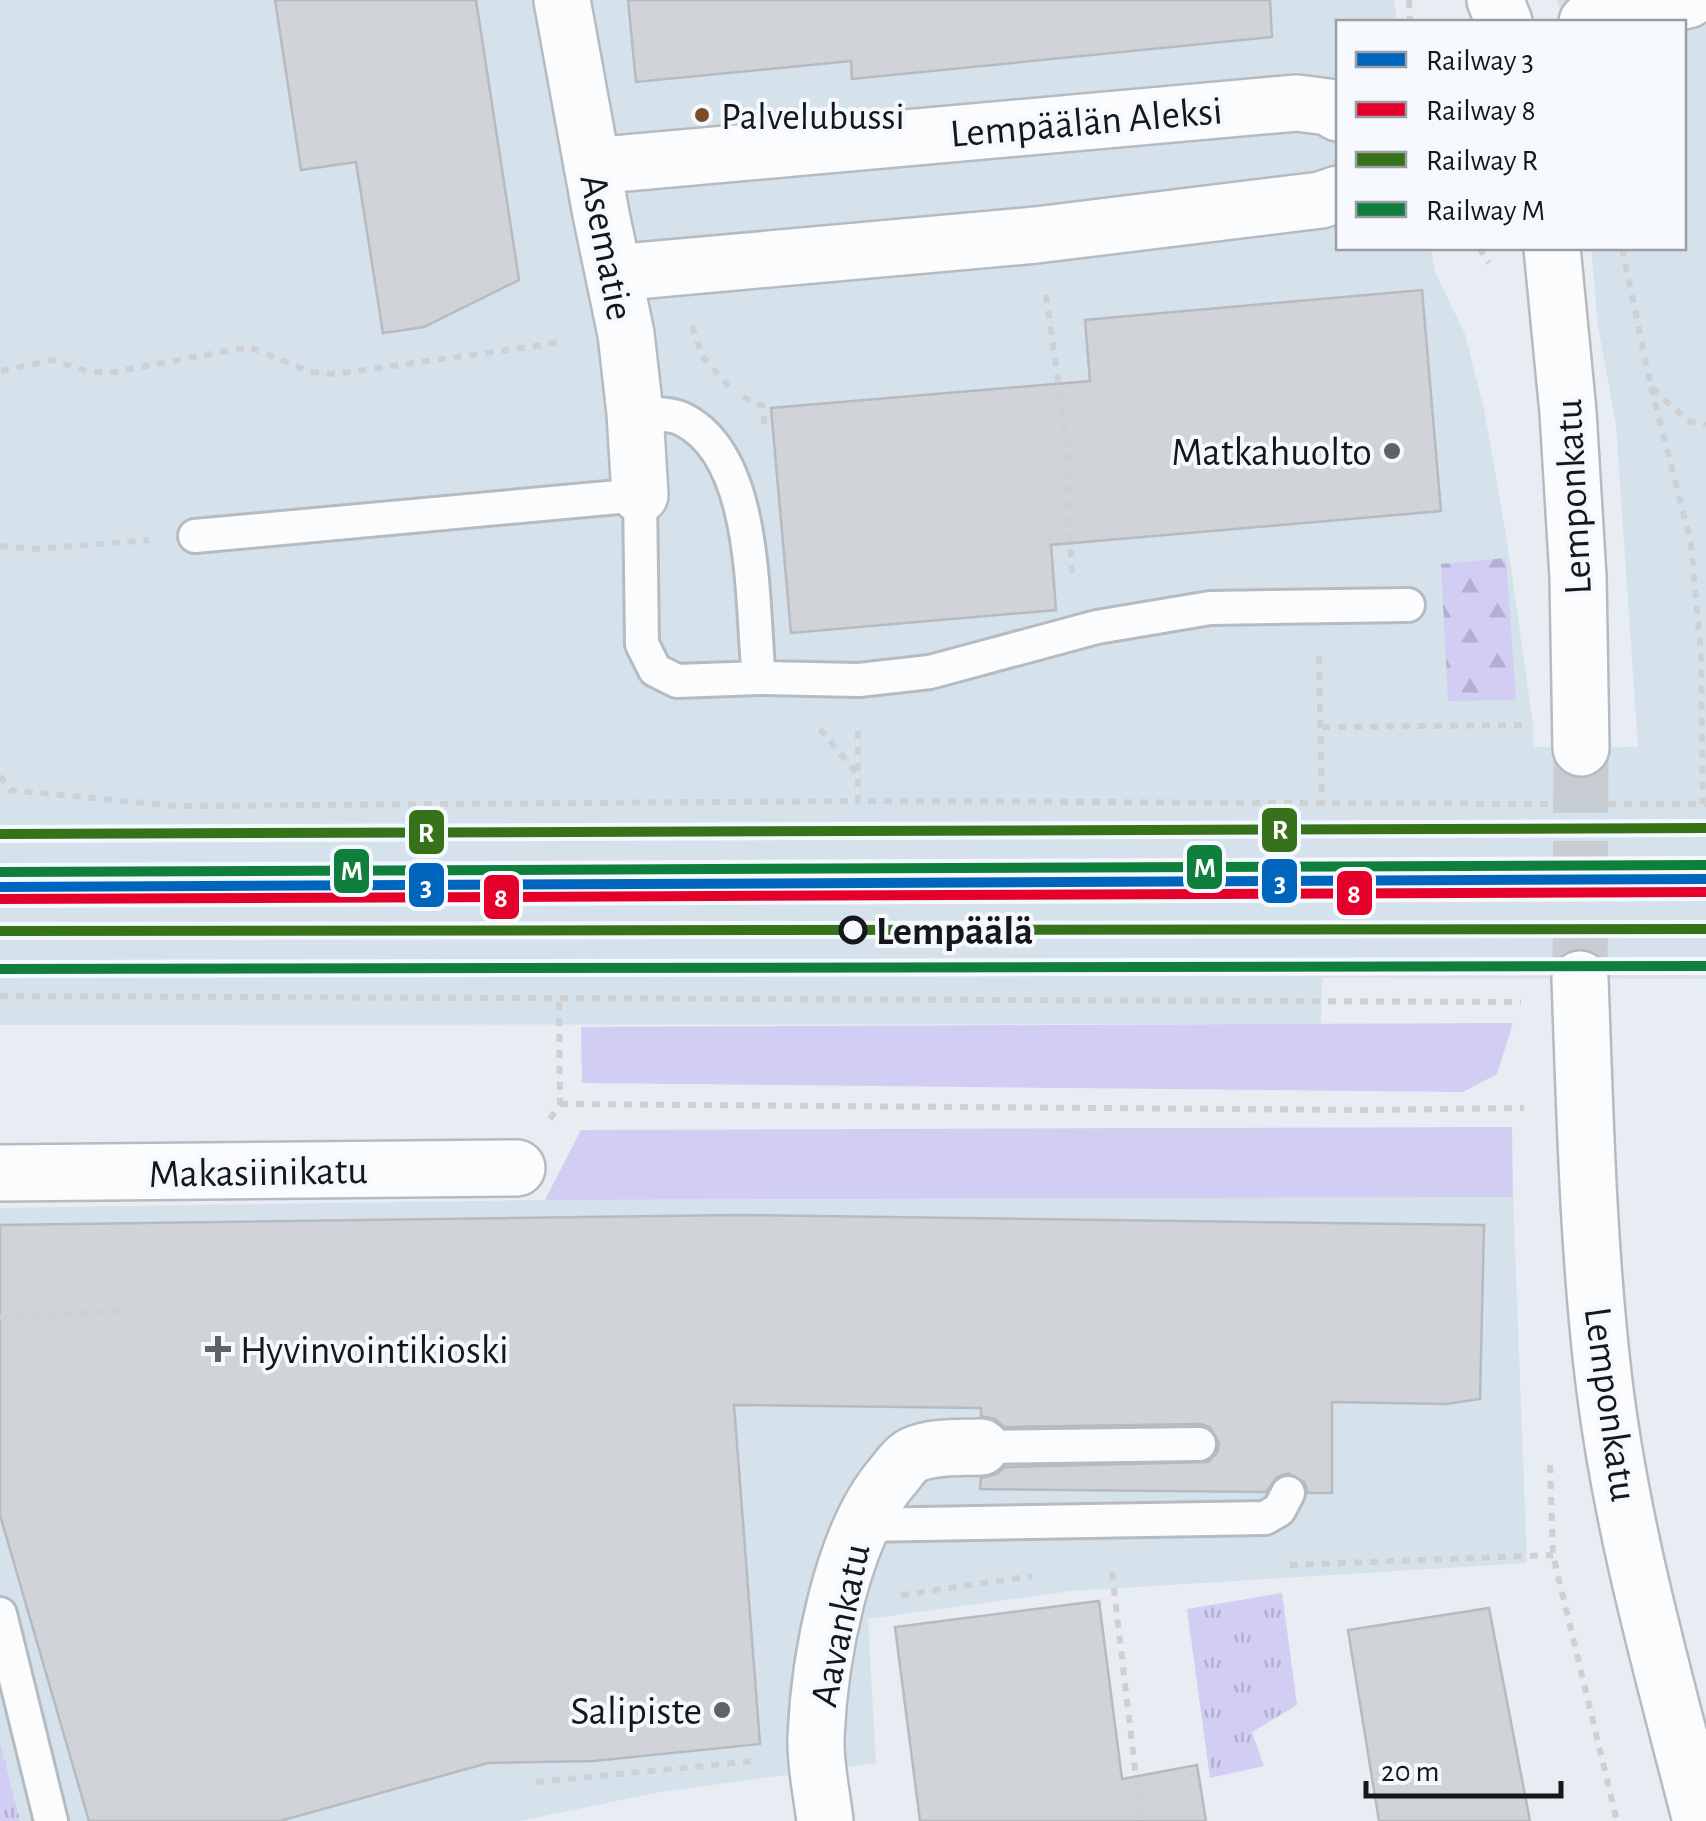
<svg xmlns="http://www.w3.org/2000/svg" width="1706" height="1821" viewBox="0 0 1706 1821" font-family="'Alegreya Sans',sans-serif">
<defs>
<pattern id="forest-firs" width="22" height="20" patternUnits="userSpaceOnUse" patternTransform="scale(2.5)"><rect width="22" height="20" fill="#d1cdf3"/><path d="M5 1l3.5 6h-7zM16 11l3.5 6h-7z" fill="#b3afd0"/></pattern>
<pattern id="park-tufts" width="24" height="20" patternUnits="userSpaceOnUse" patternTransform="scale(2.5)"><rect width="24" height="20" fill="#d1cdf3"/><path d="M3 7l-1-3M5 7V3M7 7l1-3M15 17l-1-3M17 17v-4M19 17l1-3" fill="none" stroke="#b3afd0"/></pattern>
</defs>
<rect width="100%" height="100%" fill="#e7edf3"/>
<path fill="#d5e1eb" d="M 0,0 L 1394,0 L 1397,22 L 1338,22 L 1338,248 L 1431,248 L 1435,272 L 1465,334 L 1484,409 L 1508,546 L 1533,725 L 1533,747 L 1581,748 L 1638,747 L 1616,425 L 1598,326 L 1591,248 L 1684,248 L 1684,22 L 1562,16 L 1557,0 L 1706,0 L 1706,979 L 1322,978 L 1321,1024 L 0,1025 Z
M 1513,1197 L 1527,1563 L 1071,1591 L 868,1619 L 876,1763 L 660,1792 L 519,1821 L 0,1821 L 0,1208 L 545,1200 Z"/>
<path fill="#d1cdf3" d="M 1513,1023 L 1497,1074 L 1463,1092 L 582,1083 L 581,1027 Z
M 1512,1127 L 1513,1197 L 545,1200 L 581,1130 Z"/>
<path fill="url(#forest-firs)" d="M 1506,558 L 1516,700 L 1448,701 L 1441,564 Z"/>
<path fill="url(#park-tufts)" d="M 1282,1593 L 1297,1705 L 1252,1732 L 1264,1766 L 1210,1778 L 1187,1609 Z
M 0,1743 L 20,1821 L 0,1821 Z"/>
<path fill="#d0d3d8" stroke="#b7babf" stroke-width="2.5" d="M 275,0 L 476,0 L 519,280 L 424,327 L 383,333 L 356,162 L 301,170 Z
M 628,0 L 1270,0 L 1272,37 L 852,79 L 851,61 L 636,82 Z
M 1422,290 L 1441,511 L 1051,545 L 1056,610 L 791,633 L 771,408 L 1090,381 L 1085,320 Z
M 736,1215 L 1484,1225 L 1480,1399 L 1446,1404 L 1332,1402 L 1332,1493 L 1308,1493 L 1304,1482 L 1288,1473 L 1277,1477 L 1266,1492 L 980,1489 L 981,1478 L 997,1474 L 1004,1467 L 1208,1462 L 1217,1453 L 1219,1443 L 1210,1427 L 1200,1424 L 1004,1427 L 995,1419 L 981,1416 L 981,1408 L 734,1405 L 760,1744 L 594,1761 L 488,1763 L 280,1821 L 89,1821 L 0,1515 L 0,1225 Z
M 1099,1601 L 1122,1779 L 1197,1765 L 1206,1821 L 920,1821 L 895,1627 Z
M 1489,1608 L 1530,1821 L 1379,1821 L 1348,1630 Z"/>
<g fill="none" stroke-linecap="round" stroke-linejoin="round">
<path stroke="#c7cdd3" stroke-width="55" stroke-dasharray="55 28" stroke-linecap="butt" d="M 1580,979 L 1581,748"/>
<defs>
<path id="service" d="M 195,536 L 640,495 L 642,644 L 655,670 L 677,681 L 759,678 C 751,604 759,456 682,419 C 670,413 649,414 635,413
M 759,678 L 859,680 L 930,672 L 1097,627 L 1210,608 L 1408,605
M 981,1447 L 1199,1444
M 861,1525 L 1265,1518 L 1279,1510 L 1288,1493
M 0,1614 L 51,1821"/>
<path id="minor" d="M 562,0 L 601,214 L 626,334 L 635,413 L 640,495
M 1495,0 L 1504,22
M 1587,22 L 1688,0
M 592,166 L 1297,103 L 1328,107 L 1338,113
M 1552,248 L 1568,412 L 1578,577 L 1581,748
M 614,273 L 1036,235 L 1321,200 L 1338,194
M 1580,979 C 1585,1114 1588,1249 1604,1382 C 1622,1531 1664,1676 1701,1821
M 0,1173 L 517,1168
M 825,1821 C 822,1794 815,1765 816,1738 C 819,1661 841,1536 892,1477 C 898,1470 905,1459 913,1455 C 933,1446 960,1448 981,1447"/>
</defs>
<use href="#service" stroke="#b6bbc0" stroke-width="38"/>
<use href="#minor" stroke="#b6bbc0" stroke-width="60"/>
<path stroke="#cfd0d2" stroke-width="6" stroke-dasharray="8 8" stroke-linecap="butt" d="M 1409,0 L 1410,22
M 1479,248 L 1489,263
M 1622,248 L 1651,387 L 1688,421 L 1706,425
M 1046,295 L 1070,467 L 1067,514 L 1073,580
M 692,326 L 702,356 L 729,387
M 1,371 L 52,360 L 87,371 L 108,373 L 249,347 L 311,372 L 335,374 L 564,342
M 1651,387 L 1691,543 L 1701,655 L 1703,804
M 743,397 L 763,406 L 765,431
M 0,546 L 36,549 L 149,540
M 1319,656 L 1322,804
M 1322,727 L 1522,725
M 820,729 L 856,773
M 858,731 L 858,801 L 1556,804
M 0,776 L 10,790 L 176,806 L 858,801
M 1608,804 L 1706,804
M 0,996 L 1521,1002
M 560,1104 L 1365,1110 L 1524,1108
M 550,1119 L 560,1104 L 559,999
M 0,1318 L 119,1311
M 1550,1465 L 1553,1555 L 1617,1821
M 1290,1565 L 1553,1555
M 1112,1572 L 1141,1821
M 901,1595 L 1032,1576
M 536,1782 L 754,1761"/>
<use href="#service" stroke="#fbfcfd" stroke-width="32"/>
<use href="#minor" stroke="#fbfcfd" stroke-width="55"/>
<defs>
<path id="rail-1" d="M 0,887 L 1706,879"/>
<path id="rail-2" d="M 0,899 L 1706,892"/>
<path id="rail-3" d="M 0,834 L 1706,828
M 0,931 L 1706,929"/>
<path id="rail-4" d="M 0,872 L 1706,865
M 0,969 L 1706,966"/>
</defs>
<use href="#rail-1" stroke="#f5f9fe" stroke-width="18"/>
<use href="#rail-2" stroke="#f5f9fe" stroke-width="18"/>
<use href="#rail-3" stroke="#f5f9fe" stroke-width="18"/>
<use href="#rail-4" stroke="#f5f9fe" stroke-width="18"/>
<use href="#rail-1" stroke="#0065bd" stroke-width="10"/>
<use href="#rail-2" stroke="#e4002b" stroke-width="10"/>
<use href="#rail-3" stroke="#357219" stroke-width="10"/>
<use href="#rail-4" stroke="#0e7f3c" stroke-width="10"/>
</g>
<circle fill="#7a4b2a" stroke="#f5f9fe" stroke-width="4" cx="702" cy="115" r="9"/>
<g fill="#5e6367" stroke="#f5f9fe" stroke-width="4">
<circle cx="1392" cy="451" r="10"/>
<path d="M213 1334h10v10h10v10h-10v10h-10v-10h-10v-10h10z"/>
<circle cx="722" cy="1710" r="10"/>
</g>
<circle fill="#f5f9fe" stroke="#14181b" stroke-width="5" cx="853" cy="930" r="12"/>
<g text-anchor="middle" stroke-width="8" stroke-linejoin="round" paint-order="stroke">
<g font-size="38" fill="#14181b" stroke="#f5f9fe" text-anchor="start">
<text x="721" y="129">Palvelubussi</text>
</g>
<g font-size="40" fill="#14181b" stroke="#f5f9fe">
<text transform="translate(1086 121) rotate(-5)" y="14">Lempäälän Aleksi</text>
<text transform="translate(608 247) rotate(79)" y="14">Asematie</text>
<text transform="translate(1572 497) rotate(-93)" y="14">Lemponkatu</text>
<text transform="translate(258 1171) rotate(-1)" y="14">Makasiinikatu</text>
<text transform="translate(1612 1404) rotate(82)" y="14">Lemponkatu</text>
<text transform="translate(839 1625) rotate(-78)" y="14">Aavankatu</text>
</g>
<g font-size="40" fill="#14181b" stroke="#f5f9fe" text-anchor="end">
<text x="1372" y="465">Matkahuolto</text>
<text x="240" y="1363" text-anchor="start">Hyvinvointikioski</text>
<text x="702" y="1724">Salipiste</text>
</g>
<g font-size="40" font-weight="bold" fill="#14181b" stroke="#f5f9fe" text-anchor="start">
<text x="876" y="944">Lempäälä</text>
</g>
</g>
<g stroke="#f5f9fe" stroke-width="4">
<rect x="1260" y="806" width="39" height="48" rx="10" fill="#357219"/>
<rect x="407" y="808" width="39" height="48" rx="10" fill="#357219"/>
<rect x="1185" y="843" width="39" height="48" rx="10" fill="#0e7f3c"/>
<rect x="332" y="847" width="39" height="48" rx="10" fill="#0e7f3c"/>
<rect x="1260" y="857" width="39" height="48" rx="10" fill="#0065bd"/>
<rect x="407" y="861" width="39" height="48" rx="10" fill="#0065bd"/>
<rect x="1335" y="869" width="39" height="48" rx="10" fill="#e4002b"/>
<rect x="482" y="873" width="39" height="48" rx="10" fill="#e4002b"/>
</g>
<g font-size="28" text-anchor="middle" font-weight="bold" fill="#fff">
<text x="1280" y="839">R</text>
<text x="426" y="842">R</text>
<text x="1205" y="877">M</text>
<text x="352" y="880">M</text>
<text x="1280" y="891">3</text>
<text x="426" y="895">3</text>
<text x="1354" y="903">8</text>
<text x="501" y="907">8</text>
</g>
<rect x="1336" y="20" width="350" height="230" fill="#f5f9fe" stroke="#9b9fa3" stroke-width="2.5"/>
<rect x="1356" y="52" width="50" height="15" fill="#0065bd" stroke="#9b9fa3" stroke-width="2.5"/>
<text x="1426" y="70" font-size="30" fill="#14181b">Railway 3</text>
<rect x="1356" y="102" width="50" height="15" fill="#e4002b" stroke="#9b9fa3" stroke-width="2.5"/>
<text x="1426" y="120" font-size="30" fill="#14181b">Railway 8</text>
<rect x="1356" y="152" width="50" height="15" fill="#357219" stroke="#9b9fa3" stroke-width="2.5"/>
<text x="1426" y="170" font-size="30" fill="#14181b">Railway R</text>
<rect x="1356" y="202" width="50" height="15" fill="#0e7f3c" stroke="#9b9fa3" stroke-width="2.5"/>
<text x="1426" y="220" font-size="30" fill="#14181b">Railway M</text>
<path d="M1366 1781v15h195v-15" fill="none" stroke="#14181b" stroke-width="5"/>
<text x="1381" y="1781" font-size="30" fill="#14181b" stroke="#f5f9fe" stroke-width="8" paint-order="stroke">20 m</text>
</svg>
